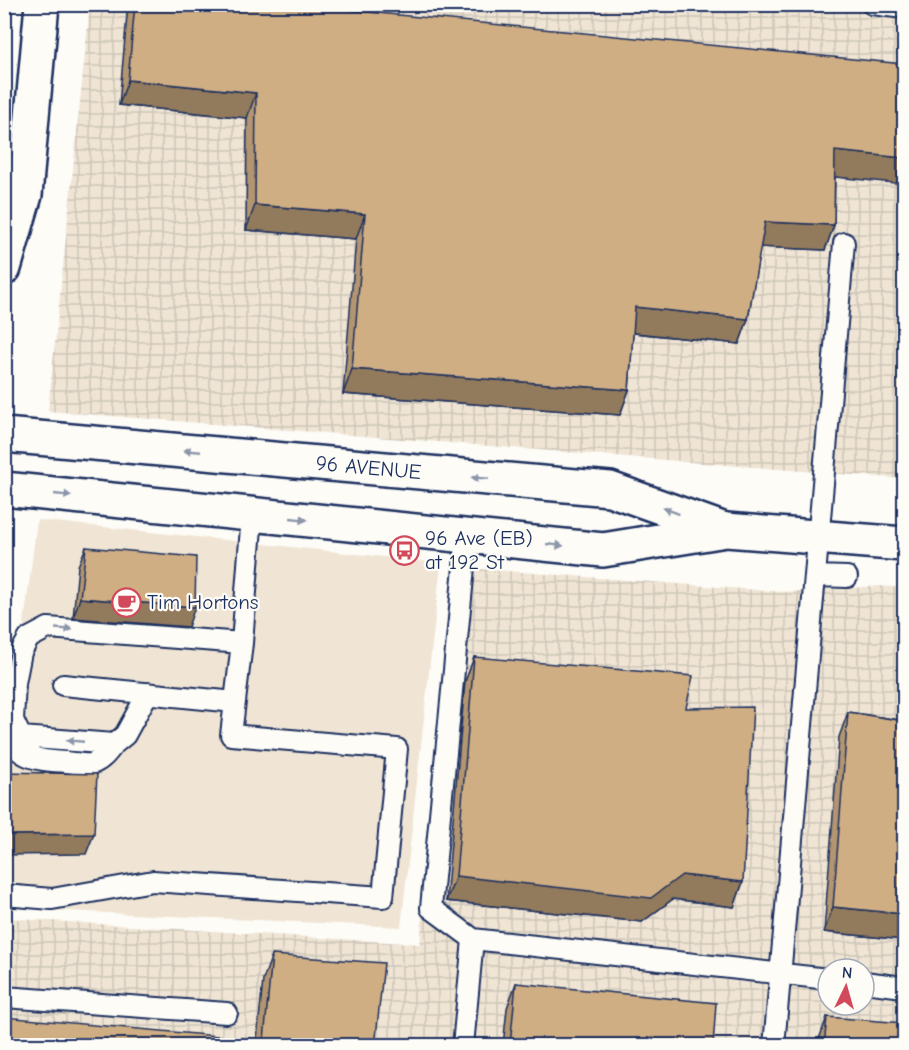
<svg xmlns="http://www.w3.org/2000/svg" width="909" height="1050" viewBox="0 0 909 1050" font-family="'Comic Neue',sans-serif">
<defs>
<pattern id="industrial-grid" width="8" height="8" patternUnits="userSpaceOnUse" patternTransform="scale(1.5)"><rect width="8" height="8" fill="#f0e5d4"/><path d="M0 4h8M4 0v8" fill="none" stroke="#cdc5b8"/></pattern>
</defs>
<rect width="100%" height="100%" fill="#fdfcf7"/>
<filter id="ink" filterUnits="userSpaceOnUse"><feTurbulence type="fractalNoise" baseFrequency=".0167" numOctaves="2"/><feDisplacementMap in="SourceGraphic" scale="12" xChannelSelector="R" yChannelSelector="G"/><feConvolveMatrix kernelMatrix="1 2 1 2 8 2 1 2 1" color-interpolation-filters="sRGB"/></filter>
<g filter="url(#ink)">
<path fill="#f0e5d4" d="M 37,520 L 441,563 L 401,927 L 5,908 L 5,774 Z"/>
<path fill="url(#industrial-grid)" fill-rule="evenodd" d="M 90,5 L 904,5 L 904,479 L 48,411 Z
M 454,567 L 784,592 L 881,586 L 904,588 L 904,1045 L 5,1045 L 4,918 L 420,944 ZM 828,969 L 864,969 L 864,1005 L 828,1005 Z"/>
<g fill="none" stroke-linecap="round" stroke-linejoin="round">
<defs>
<path id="service" d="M 872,4 L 904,8
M 467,536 L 431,908 L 473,939
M 815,576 L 847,577
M 63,685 L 235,702
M 148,693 L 125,735 L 114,744 L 21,737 L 13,720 L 15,683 L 21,652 L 29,638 L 48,628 L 242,643
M 13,727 C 9,760 41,760 66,762 C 75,763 86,766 94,763 C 103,759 108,752 114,744
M 4,895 L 52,899 L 153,881 L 383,897 L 397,749 L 231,735 L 242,643 L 252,514
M 864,982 L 904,987
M 4,997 L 227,1013
M 463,1046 L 473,939 L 828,979
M 774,1046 L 844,243"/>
<g id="secondary">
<path d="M 4,268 L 25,195 L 42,4"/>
<path id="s1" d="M 4,435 L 610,489 L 722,529"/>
<path d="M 4,489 L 603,550 L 726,530 L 904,544"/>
</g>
</defs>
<use href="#service" stroke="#1b2f5e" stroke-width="24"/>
<use href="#secondary" stroke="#1b2f5e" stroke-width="38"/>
<use href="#service" stroke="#fdfcf7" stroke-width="20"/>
<use href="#secondary" stroke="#fdfcf7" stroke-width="33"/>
</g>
<path fill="#b39671" stroke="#1b2f5e" stroke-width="1.5" d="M 128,4 L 285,4 L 835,177 L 834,225 L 825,250 L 760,247 L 748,319 L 739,344 L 633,333 L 629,390 L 620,415 L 343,394 L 356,239 L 246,230 L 247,118 L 119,105 Z
M 86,547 L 188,627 L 73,618 L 78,566 Z
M 474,657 L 686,708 L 743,882 L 734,907 L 673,899 L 642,922 L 446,901 L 465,682 Z
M 904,708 L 904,940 L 824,932 L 839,737 L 848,712 L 900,720 Z
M 272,955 L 375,1046 L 257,1039 L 263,980 Z
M 516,983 L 713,1046 L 503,1046 L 507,1008 Z
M 827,1017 L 904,1046 L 817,1046 L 818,1042 Z"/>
<path fill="#927a5c" stroke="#1b2f5e" stroke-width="1.5" d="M 128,80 L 256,93 L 247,118 L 119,105 Z
M 835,151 L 904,158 L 904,184 L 826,176 Z
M 255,205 L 365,214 L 356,239 L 246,230 Z
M 765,222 L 834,225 L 825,250 L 756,247 Z
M 635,307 L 748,319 L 739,344 L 626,332 Z
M 352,369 L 629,390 L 620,415 L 343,394 Z
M 80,598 L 195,607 L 188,627 L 73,618 Z
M 94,834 L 86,854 L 4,855 L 4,835 Z
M 682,875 L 743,882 L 734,907 L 673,899 L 642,922 L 446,901 L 456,876 Z
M 833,907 L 904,914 L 904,940 L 824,932 Z"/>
<path fill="#d0ae83" stroke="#1b2f5e" stroke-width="1.5" d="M 135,4 L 285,4 L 904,64 L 904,158 L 835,151 L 834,225 L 765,222 L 748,319 L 635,307 L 629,390 L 352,369 L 365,214 L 255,205 L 256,93 L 128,80 Z
M 86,547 L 196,557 L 195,607 L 80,598 Z
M 474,657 L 693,676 L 686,708 L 753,707 L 743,882 L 682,875 L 651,898 L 456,876 Z
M 848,712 L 904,721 L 904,914 L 833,907 Z
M 4,772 L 97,774 L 94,834 L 4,835 Z
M 272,955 L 384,963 L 375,1046 L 4,1046 L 4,1017 L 264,1040 Z
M 516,983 L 716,1003 L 713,1046 L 510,1046 Z
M 827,1017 L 904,1023 L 904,1046 L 824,1046 Z"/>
<defs><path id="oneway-solid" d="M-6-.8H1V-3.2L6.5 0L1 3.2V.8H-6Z" transform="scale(1.5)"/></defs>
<g fill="#8c96aa">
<use href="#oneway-solid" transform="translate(192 451) rotate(-175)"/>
<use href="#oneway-solid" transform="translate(480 478) rotate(-175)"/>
<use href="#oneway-solid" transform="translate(63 495) rotate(6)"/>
<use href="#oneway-solid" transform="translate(671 511) rotate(-160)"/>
<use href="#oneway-solid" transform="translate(299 519) rotate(6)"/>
<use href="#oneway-solid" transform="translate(555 545) rotate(6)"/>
<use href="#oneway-solid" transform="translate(64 629) rotate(3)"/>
<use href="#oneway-solid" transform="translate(75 741) rotate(-175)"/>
</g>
</g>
<defs>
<symbol id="bus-ring" viewBox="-11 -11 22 22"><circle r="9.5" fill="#fdfcf7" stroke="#d1495b" stroke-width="1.5"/><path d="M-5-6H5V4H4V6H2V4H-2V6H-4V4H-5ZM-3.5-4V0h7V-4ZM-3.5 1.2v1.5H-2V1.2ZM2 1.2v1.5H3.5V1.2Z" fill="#d1495b"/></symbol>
<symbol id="cafe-ring" viewBox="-11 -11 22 22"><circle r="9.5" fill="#fdfcf7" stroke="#d1495b" stroke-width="1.5"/><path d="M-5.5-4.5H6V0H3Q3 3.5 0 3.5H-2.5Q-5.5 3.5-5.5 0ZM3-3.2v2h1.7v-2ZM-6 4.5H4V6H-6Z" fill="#d1495b"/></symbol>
</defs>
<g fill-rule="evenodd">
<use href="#bus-ring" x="388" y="534" width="33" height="33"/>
<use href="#cafe-ring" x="110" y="586" width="33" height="33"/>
</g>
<g text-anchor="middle" stroke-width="4.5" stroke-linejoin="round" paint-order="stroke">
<g font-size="21" fill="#1b2f5e" stroke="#fdfcf7">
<text dy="7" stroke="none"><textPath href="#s1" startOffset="366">96 AVENUE</textPath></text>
</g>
<g font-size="21" fill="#1b2f5e" stroke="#fdfcf7" text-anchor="start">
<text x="425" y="545">96 Ave (EB)<tspan x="425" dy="24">at 192 St</tspan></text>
<text x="147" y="609">Tim Hortons</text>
</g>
</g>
<rect width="909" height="1050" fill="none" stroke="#fdfcf7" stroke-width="24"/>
<rect x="12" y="12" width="885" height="1026" fill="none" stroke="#1b2f5e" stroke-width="2" filter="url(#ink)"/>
<g transform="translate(846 987) rotate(5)"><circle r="28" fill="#fdfcf7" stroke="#a3aaba" stroke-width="1.5"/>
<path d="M0-4.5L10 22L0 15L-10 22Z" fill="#d1495b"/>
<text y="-9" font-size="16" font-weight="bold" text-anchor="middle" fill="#1b2f5e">N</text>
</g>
</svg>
